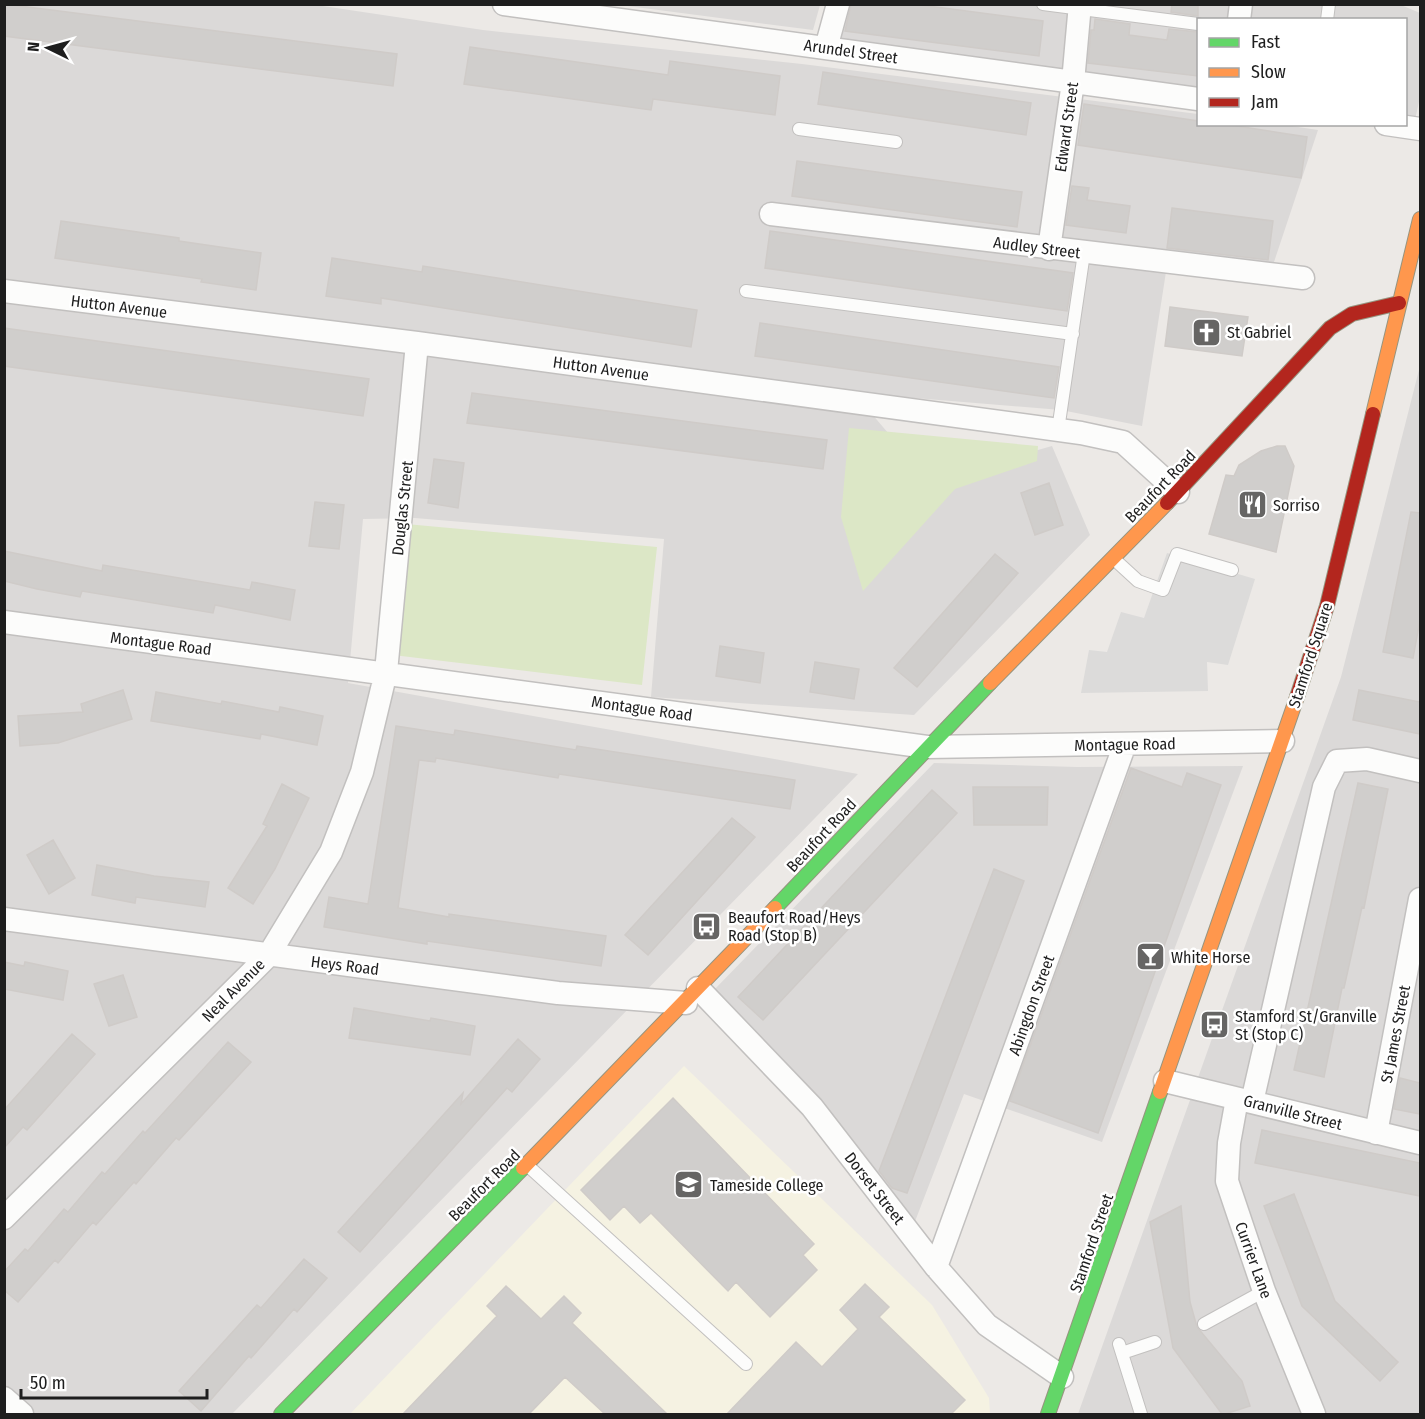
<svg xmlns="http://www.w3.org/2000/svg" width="1425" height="1419" viewBox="0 0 1425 1419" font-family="'Fira Sans Condensed',sans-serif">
<rect width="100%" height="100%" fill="#ece9e6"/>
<path fill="#dbd9d8" d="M 5,5 L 316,5 L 483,30 L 802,64 L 1198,114 L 1198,124 L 1278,124 L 1318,130 L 1274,262 L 1263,265 L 1168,259 L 1142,426 L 1061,410 L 854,393 L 929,481 L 1052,446 L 1090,535 L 914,715 L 651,697 L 664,539 L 415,518 L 363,519 L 348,683 L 858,774 L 232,1414 L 5,1414 Z
M 620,5 L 820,4 L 820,5 L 813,30 Z
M 851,5 L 1401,5 L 1420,13 L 1420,97 L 1415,120 L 1406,119 L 1406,20 L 1198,20 L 1198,91 L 839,43 Z
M 1420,366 L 1420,1414 L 1078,1414 L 1341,677 Z
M 934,763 L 1077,767 L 1243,766 L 1102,1142 L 964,1094 L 914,1224 L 714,990 Z"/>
<path fill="#f5f2e2" d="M 684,1066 L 932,1305 L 989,1398 L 990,1414 L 350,1414 Z"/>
<path fill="#dce7c6" d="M 849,428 L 1038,446 L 1037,461 L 955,489 L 863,591 L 841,517 Z
M 406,524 L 657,547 L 642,685 L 393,655 Z"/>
<path fill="#dcdbda" d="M 1167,553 L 1255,579 L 1228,665 L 1207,662 L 1208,691 L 1081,693 L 1089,650 L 1107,652 L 1121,612 L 1144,618 Z"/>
<path fill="#d0cecc" stroke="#cfcbc8" stroke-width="1.5" d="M 4,4 L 397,54 L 393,86 L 4,36 Z
M 851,4 L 913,4 L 1043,21 L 1039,56 L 845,31 Z
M 1172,4 L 1198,4 L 1198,16 L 1171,12 Z
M 1095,19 L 1130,24 L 1129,35 L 1167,40 L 1169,29 L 1198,32 L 1198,76 L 1088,63 L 1091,30 L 1094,30 Z
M 470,47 L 668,75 L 670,61 L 780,76 L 775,115 L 653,99 L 651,110 L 464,84 Z
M 823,72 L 1031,103 L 1026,135 L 818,104 Z
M 1084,104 L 1198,121 L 1198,124 L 1224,124 L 1307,137 L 1301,178 L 1078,145 Z
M 797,161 L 1022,192 L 1017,227 L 792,196 Z
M 1072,186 L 1089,188 L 1087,200 L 1130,206 L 1126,233 L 1066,225 Z
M 1172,208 L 1273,221 L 1268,260 L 1167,248 Z
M 61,221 L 179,238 L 179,241 L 261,253 L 256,290 L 201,282 L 202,279 L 55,258 Z
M 770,231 L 1073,273 L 1067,311 L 765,268 Z
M 332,258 L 422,272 L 423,266 L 697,310 L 691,347 L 381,298 L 381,304 L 326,296 Z
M 1170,307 L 1248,317 L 1242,356 L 1165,346 Z
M 760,323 L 1059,367 L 1054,398 L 755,356 Z
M 4,328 L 369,379 L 363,416 L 4,366 Z
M 472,393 L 827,440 L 823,469 L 467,423 Z
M 1277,446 L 1285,446 L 1294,466 L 1276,552 L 1209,534 L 1226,475 L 1234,476 L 1239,465 L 1261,451 Z
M 434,459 L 464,463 L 458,508 L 428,503 Z
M 1049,483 L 1063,525 L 1035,535 L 1021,493 Z
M 315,502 L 344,505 L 339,549 L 309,546 Z
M 1411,512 L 1420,513 L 1420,620 L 1413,658 L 1383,652 Z
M 4,551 L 102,571 L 103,565 L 250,590 L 252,582 L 295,590 L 290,620 L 215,605 L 213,613 L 82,591 L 80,597 L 37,589 L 4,581 Z
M 995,554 L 1018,573 L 917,687 L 894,668 Z
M 720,646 L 764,653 L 760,683 L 716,676 Z
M 815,662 L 859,669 L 854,699 L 810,692 Z
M 123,690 L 132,719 L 58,743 L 20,746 L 18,716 L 83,712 L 81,704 Z
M 1359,690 L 1420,702 L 1420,734 L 1353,720 Z
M 156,692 L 221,704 L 222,701 L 279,712 L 280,707 L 323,716 L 317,745 L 261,734 L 260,739 L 151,721 Z
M 396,726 L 454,735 L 455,730 L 576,750 L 577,746 L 795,780 L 790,809 L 559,774 L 558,778 L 436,758 L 435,762 L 419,760 L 398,908 L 449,917 L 449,914 L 606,936 L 601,966 L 427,941 L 427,944 L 324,927 L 329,897 L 368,904 Z
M 1131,768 L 1182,787 L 1187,773 L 1221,785 L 1098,1133 L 1010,1101 Z
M 1358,783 L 1388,789 L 1364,908 L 1362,907 L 1344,988 L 1342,988 L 1324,1077 L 1294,1070 Z
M 282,784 L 309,798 L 275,869 L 253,904 L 228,888 L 267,826 L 263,824 Z
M 973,787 L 1048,787 L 1047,825 L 974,825 Z
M 932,790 L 957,813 L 763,1020 L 738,997 Z
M 732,818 L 755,837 L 648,955 L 625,935 Z
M 53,840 L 75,878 L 49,894 L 27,855 Z
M 97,865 L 154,876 L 209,882 L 205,907 L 136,897 L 135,903 L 92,895 Z
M 994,869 L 1024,881 L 907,1193 L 892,1188 L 879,1171 Z
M 4,962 L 24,966 L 25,962 L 68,971 L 63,1000 L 4,989 Z
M 123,975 L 137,1017 L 109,1026 L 94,984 Z
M 354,1008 L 430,1021 L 431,1018 L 475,1026 L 470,1055 L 349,1038 Z
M 72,1034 L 95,1054 L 27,1130 L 23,1127 L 4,1148 L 4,1110 Z
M 518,1039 L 540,1059 L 512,1092 L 507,1088 L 360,1252 L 338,1232 L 463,1093 L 461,1104 Z
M 228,1042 L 251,1062 L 179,1140 L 176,1138 L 136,1184 L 134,1182 L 96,1225 L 93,1222 L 58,1263 L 55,1260 L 18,1302 L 4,1290 L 4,1272 L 25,1249 L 28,1251 L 64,1209 L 68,1212 L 102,1172 L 105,1174 L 143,1131 L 145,1133 Z
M 1400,1078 L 1420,1083 L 1420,1114 L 1394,1109 Z
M 673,1098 L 814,1244 L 803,1255 L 817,1270 L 770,1317 L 736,1282 L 728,1291 L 651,1213 L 640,1223 L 624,1206 L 610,1220 L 581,1190 Z
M 1262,1130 L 1420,1163 L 1420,1196 L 1255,1163 Z
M 1294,1194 L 1335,1301 L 1398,1362 L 1380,1381 L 1302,1306 L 1264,1206 Z
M 1181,1206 L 1190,1302 L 1197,1327 L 1242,1381 L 1250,1406 L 1225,1414 L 1222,1414 L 1173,1348 L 1150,1222 Z
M 304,1259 L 327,1278 L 297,1312 L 294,1309 L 251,1358 L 249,1356 L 201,1411 L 179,1391 L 257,1305 L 261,1308 Z
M 865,1284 L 889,1307 L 879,1317 L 965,1400 L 951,1414 L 727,1414 L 796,1342 L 822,1367 L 858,1329 L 840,1310 Z
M 506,1286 L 541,1319 L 564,1296 L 581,1313 L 572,1323 L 667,1414 L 605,1414 L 565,1377 L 529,1414 L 403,1414 L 497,1316 L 487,1306 Z"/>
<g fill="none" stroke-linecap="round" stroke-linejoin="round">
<defs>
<path id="lane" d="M 1043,4 L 1198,24
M 1327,20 L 1329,4
M 799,129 L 896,142
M 746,291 L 1073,334
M 1058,430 L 1084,253
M 1114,559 L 1138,581 L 1163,590 L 1177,554 L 1232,570
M 527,1165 L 746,1364
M 1204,1324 L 1264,1291
M 1119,1344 L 1141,1414
M 1122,1353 L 1155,1342"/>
<path id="street" d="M 504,4 L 1198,99
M 1239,20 L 1241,4
M 826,48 L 838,4
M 1386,124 L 1420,129
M 771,214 L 1303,278
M 1049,249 L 1073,82 L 1080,4
M 4,291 L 417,343 L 1081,433 L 1123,442 L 1178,492
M 4,622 L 927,747 L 1283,741
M 4,919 L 558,993 L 686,1003
M 698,988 L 812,1107 L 936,1267 L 987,1325 L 1062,1377
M 1165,1081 L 1420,1143
M 1237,1099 L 1229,1143 L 1227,1181 L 1264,1291 L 1314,1414
M 1252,1102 L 1324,787 L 1337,761 L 1367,759 L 1420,771
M 1376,1133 L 1420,899
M 4,1218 L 268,956 L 331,852 L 362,772 L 386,672 L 417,343
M 936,1267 L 1125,744
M 4,1398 L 22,1414"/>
<path id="fast" d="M 775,908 L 990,683
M 281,1414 L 523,1168
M 1048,1414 L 1160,1092"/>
<path id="slow" d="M 1373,414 L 1420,219
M 990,683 L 1167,503
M 1160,1092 L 1297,697
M 523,1168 L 775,908"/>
<path id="jam" d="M 1167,503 L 1330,328 L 1352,314 L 1399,303
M 1297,697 L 1327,606 L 1373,414"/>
</defs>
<use href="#lane" stroke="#c2c0bf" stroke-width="14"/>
<use href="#street" stroke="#c2c0bf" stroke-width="25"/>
<use href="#fast" stroke="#96947f" stroke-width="16"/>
<use href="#slow" stroke="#96947f" stroke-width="16"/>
<use href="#jam" stroke="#96947f" stroke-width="16"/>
<use href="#lane" stroke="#fcfcfb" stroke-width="12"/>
<use href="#street" stroke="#fcfcfb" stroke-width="22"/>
<use href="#fast" stroke="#63d668" stroke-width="14"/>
<use href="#slow" stroke="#ff974d" stroke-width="14"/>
<use href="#jam" stroke="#b3261e" stroke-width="14"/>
</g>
<defs>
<symbol id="church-square" viewBox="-11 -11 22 22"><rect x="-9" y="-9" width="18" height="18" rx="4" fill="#666564" stroke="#fff"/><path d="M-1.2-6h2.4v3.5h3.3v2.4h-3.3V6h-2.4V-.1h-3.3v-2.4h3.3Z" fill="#fff"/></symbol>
<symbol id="restaurant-square" viewBox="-11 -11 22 22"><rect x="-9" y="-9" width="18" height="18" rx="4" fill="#666564" stroke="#fff"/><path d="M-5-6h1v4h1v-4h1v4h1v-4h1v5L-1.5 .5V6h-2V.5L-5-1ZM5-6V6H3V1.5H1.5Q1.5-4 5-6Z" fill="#fff"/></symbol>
<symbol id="bus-square" viewBox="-11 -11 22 22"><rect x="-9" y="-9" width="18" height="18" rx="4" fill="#666564" stroke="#fff"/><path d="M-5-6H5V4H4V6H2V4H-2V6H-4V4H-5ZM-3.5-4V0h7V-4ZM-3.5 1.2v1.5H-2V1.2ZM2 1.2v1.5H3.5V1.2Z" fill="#fff"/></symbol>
<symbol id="bar-square" viewBox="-11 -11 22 22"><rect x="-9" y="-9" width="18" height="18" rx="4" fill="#666564" stroke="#fff"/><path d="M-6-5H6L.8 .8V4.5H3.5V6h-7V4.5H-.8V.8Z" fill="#fff"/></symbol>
<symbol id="university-square" viewBox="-11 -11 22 22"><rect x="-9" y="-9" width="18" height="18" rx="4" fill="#666564" stroke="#fff"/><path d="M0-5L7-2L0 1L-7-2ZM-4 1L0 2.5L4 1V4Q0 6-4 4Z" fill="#fff"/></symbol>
</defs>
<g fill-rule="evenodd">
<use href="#church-square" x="1190" y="316" width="33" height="33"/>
<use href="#restaurant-square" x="1236" y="488" width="33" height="33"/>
<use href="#bus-square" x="690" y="910" width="33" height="33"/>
<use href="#bar-square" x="1134" y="940" width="33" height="33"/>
<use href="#bus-square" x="1198" y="1008" width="33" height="33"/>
<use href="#university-square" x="672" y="1168" width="33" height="33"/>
</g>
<g text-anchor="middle" stroke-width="5" stroke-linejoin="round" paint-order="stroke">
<g font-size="16" fill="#1e1e1e" stroke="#fff">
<text transform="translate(851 51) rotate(8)" y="6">Arundel Street</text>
<text transform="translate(1066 127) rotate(-82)" y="6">Edward Street</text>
<text transform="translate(1037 247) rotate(7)" y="6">Audley Street</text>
<text transform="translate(119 306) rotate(7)" y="6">Hutton Avenue</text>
<text transform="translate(601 368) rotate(8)" y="6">Hutton Avenue</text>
<text transform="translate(1160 486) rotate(-46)" y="6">Beaufort Road</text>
<text transform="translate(402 508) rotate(-84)" y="6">Douglas Street</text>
<text transform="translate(161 643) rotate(7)" y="6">Montague Road</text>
<text transform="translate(1310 655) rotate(-72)" y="6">Stamford Square</text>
<text transform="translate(642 708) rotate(8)" y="6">Montague Road</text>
<text transform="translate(1125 744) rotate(-1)" y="6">Montague Road</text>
<text transform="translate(821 835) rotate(-47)" y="6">Beaufort Road</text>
<text transform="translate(345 965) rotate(7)" y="6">Heys Road</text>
<text transform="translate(233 990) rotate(-45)" y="6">Neal Avenue</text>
<text transform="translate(1031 1005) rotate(-70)" y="6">Abingdon Street</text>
<text transform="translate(1395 1034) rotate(-79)" y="6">St James Street</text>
<text transform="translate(1293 1112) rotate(14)" y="6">Granville Street</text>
<text transform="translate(484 1185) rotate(-45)" y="6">Beaufort Road</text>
<text transform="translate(875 1188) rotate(52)" y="6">Dorset Street</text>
<text transform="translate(1091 1243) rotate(-71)" y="6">Stamford Street</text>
<text transform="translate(1254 1260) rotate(70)" y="6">Currier Lane</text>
</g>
<g font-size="16" fill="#1e1e1e" stroke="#fff" text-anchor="start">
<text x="1227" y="338">St Gabriel</text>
<text x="1273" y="511">Sorriso</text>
<text x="728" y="923">Beaufort Road/Heys<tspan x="728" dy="18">Road (Stop B)</tspan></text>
<text x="1171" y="963">White Horse</text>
<text x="1235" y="1022">Stamford St/Granville<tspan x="1235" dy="18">St (Stop C)</tspan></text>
<text x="710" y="1191">Tameside College</text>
</g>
</g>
<rect width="1425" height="1419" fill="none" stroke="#1e1e1e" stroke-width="12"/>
<rect x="1197" y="18" width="210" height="108" fill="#ffffff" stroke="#a5a5a5" stroke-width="1.5"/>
<rect x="1209" y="38" width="30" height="9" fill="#63d668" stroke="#a5a5a5" stroke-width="1.5"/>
<text x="1251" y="48" font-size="18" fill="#1e1e1e">Fast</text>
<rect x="1209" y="68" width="30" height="9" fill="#ff974d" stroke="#a5a5a5" stroke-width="1.5"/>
<text x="1251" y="78" font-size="18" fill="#1e1e1e">Slow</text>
<rect x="1209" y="98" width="30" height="9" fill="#b3261e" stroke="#a5a5a5" stroke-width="1.5"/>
<text x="1251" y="108" font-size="18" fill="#1e1e1e">Jam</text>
<g transform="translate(48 48) rotate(275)" stroke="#ffffff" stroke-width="4.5" paint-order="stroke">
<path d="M0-4.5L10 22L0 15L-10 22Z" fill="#1e1e1e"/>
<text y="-9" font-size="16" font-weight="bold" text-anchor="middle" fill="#1e1e1e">N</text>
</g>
<path d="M21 1389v9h186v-9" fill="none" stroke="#1e1e1e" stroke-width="3"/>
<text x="30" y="1389" font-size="18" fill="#1e1e1e" stroke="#ffffff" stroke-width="4.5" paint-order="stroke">50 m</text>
</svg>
